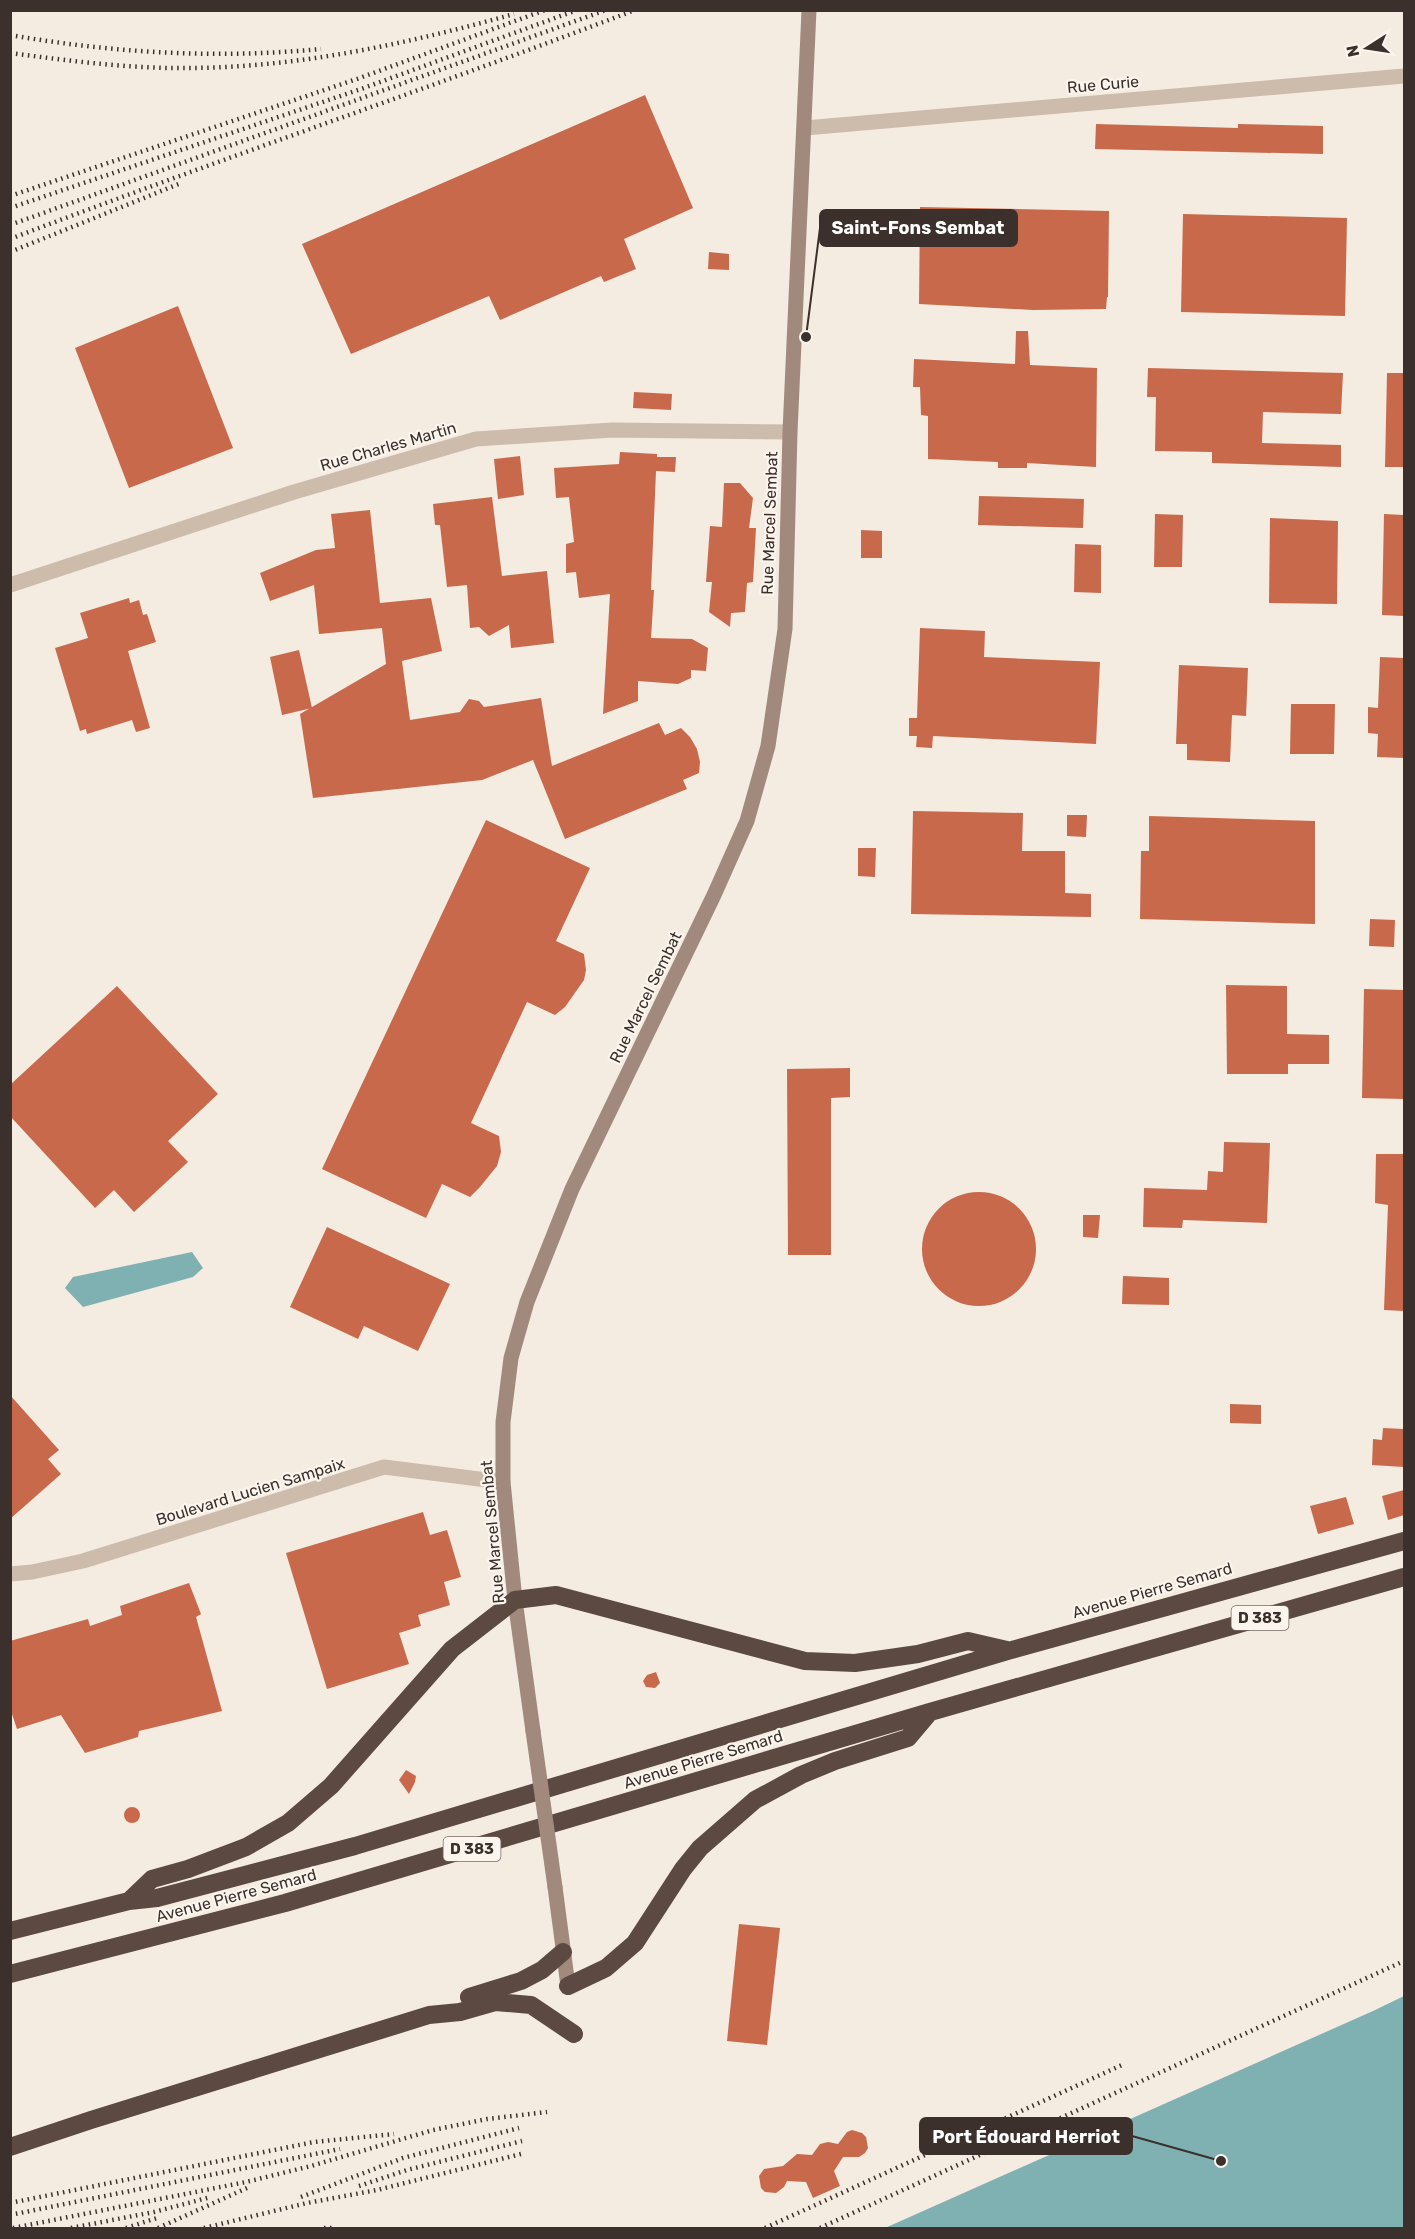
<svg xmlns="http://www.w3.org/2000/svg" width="1415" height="2239" viewBox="0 0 1415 2239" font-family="Rubik,sans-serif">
<rect width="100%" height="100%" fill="#f4ebe1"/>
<path fill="#7fb0b2" d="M 192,1252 L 203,1268 L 193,1277 L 83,1307 L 65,1288 L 73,1277 Z
M 1404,1996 L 1404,2228 L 885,2228 L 1373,2011 Z"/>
<path fill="#c8694b" d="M 645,95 L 693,208 L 624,239 L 636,269 L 604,282 L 601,276 L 500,320 L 489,296 L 351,354 L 302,244 Z
M 1096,124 L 1238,128 L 1238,124 L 1323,126 L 1323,154 L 1095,149 Z
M 920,207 L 1109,211 L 1108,297 L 1107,297 L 1106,309 L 1033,310 L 919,304 Z
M 1183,214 L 1347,218 L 1345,316 L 1181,312 Z
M 709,252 L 729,254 L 729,270 L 708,269 Z
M 178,306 L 233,448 L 129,488 L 75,348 Z
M 1016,331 L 1028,331 L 1030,365 L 1097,368 L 1096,467 L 1027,463 L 1027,468 L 998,468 L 998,462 L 928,459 L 928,416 L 921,415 L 920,387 L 913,387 L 914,359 L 1015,364 Z
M 1148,368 L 1343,373 L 1341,414 L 1263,412 L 1262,443 L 1341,445 L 1341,467 L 1212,463 L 1212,452 L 1155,451 L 1156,397 L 1147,397 Z
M 1387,373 L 1404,373 L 1404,467 L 1385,467 Z
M 634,392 L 672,394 L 671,410 L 633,408 Z
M 620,452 L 657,454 L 657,457 L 676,457 L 675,472 L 656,471 L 651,590 L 654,590 L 651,638 L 692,639 L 708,648 L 706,671 L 691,670 L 691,678 L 678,684 L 638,681 L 638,701 L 603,714 L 610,594 L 579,598 L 576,572 L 566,573 L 566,544 L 574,542 L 569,497 L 556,498 L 554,468 L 619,464 Z
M 520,456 L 524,495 L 498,499 L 494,459 Z
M 724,483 L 740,483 L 753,498 L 749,528 L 756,528 L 753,582 L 747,583 L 745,612 L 731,613 L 730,627 L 709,612 L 712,582 L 706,582 L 710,526 L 722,527 Z
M 979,496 L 1084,499 L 1083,528 L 978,525 Z
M 492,497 L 502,576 L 547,571 L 554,643 L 511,648 L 509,625 L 489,636 L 479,627 L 470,628 L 467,585 L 447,587 L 440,525 L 435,525 L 433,504 Z
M 370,510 L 380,603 L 431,598 L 442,651 L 402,661 L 410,720 L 460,712 L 469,699 L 479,701 L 484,707 L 541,698 L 552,766 L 659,723 L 665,735 L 681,728 L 690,737 L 697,749 L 700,762 L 699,773 L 683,780 L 687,789 L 565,839 L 533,760 L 482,780 L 313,798 L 300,714 L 386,664 L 382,628 L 319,634 L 314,585 L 270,601 L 260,573 L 316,550 L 335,548 L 331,514 Z
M 1155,514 L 1183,515 L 1182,567 L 1154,567 Z
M 1384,514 L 1404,515 L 1404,616 L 1382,615 Z
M 1270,518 L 1338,521 L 1337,604 L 1269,603 Z
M 861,530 L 882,531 L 882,558 L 861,558 Z
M 1075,544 L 1101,545 L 1101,593 L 1074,592 Z
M 129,598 L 130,603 L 139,600 L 143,615 L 147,614 L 156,642 L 128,651 L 150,728 L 136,732 L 132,720 L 87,734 L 86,729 L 80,731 L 55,648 L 88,638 L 80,613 Z
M 920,628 L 985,631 L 984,657 L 1100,662 L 1096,744 L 933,736 L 932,748 L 916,747 L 917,736 L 909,736 L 909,718 L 917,718 Z
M 299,650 L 312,708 L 282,715 L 270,657 Z
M 1380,657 L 1404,658 L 1404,758 L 1377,757 L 1378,734 L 1368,733 L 1368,707 L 1378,708 Z
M 1179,665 L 1248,668 L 1246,716 L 1232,715 L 1230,762 L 1187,760 L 1187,744 L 1176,744 Z
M 1291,704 L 1335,704 L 1334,754 L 1290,754 Z
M 913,811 L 1023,813 L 1022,851 L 1065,851 L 1065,893 L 1091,894 L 1091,917 L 911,914 Z
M 1067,815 L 1087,815 L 1086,837 L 1067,836 Z
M 1149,816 L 1315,821 L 1315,924 L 1140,919 L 1141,851 L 1149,851 Z
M 486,820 L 590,868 L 556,941 L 584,954 L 586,970 L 584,980 L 565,1007 L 555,1015 L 527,1002 L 471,1123 L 499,1136 L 501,1152 L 497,1166 L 480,1187 L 470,1197 L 442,1184 L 426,1218 L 322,1169 Z
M 858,848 L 876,848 L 875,877 L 858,876 Z
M 1370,919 L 1395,920 L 1394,947 L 1369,946 Z
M 1226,985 L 1287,986 L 1287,1034 L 1329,1035 L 1329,1064 L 1288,1064 L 1288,1074 L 1227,1074 Z
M 117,986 L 218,1094 L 168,1141 L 188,1162 L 134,1212 L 114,1190 L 95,1208 L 10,1116 L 10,1085 Z
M 1364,989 L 1404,990 L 1404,1099 L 1362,1098 Z
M 850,1068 L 850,1097 L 831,1098 L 831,1255 L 788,1255 L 787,1069 Z
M 1224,1142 L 1270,1143 L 1267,1223 L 1183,1220 L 1182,1228 L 1143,1227 L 1144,1188 L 1207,1190 L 1208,1171 L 1223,1172 Z
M 1376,1154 L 1404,1154 L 1404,1311 L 1384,1310 L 1388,1205 L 1375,1203 Z
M922 1249a57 57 0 1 1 114 0a57 57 0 1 1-114 0Z
M 1083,1215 L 1100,1215 L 1098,1238 L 1083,1237 Z
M 327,1227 L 450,1284 L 418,1351 L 364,1326 L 358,1339 L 290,1307 Z
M 1123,1276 L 1169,1278 L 1169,1305 L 1122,1304 Z
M 10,1395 L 59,1450 L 48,1459 L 61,1474 L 10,1519 Z
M 1230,1404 L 1261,1405 L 1261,1424 L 1230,1423 Z
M 1383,1428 L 1404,1429 L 1404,1467 L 1372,1465 L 1373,1439 L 1382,1440 Z
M 1404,1490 L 1404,1515 L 1388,1520 L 1382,1496 Z
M 1346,1497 L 1354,1524 L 1318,1534 L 1310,1506 Z
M 423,1512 L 430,1535 L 447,1530 L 461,1577 L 444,1582 L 450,1605 L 418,1615 L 421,1626 L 399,1633 L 409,1664 L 327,1689 L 286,1553 Z
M 189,1583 L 201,1614 L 196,1617 L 222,1711 L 139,1731 L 138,1737 L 85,1753 L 61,1715 L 17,1729 L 10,1708 L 10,1641 L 88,1619 L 90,1626 L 122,1615 L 120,1606 Z
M 656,1672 L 660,1683 L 655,1688 L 646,1687 L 643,1681 L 647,1675 Z
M 406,1770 L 416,1776 L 415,1782 L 409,1794 L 399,1780 Z
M124 1815a8 8 0 1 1 16 0a8 8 0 1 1-16 0Z
M 739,1924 L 780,1928 L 767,2045 L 727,2041 Z
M 852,2130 L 862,2133 L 866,2137 L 868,2148 L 865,2153 L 859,2157 L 843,2157 L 834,2171 L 840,2186 L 813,2198 L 806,2182 L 787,2181 L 784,2187 L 776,2193 L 765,2192 L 761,2188 L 759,2176 L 764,2169 L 783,2166 L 797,2154 L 812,2155 L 820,2144 L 828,2142 L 838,2144 L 847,2132 Z"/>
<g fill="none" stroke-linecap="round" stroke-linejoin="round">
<path stroke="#cdbbac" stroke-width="15" d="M 805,128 L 1404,76
M 10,585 L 294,492 L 476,439 L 612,430 L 790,432
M 10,1574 L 32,1572 L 83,1561 L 384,1467 L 503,1482"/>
<path stroke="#a18a7d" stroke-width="15" d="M 533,1731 L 515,1600 L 503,1482 L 503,1422 L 511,1358 L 527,1302 L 572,1189 L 714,895 L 747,821 L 768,746 L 785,629 L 790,432 L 809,10
M 555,1887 L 568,1986"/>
<path stroke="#5c4a42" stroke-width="18" d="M 129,1901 L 152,1879 L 188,1869 L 246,1847 L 288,1823 L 331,1786 L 452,1649 L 515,1600 L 556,1595 L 805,1661 L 855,1663 L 918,1654 L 968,1641 L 1007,1650
M 10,1931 L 129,1901 L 157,1898 L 355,1846 L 1008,1651 L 1404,1541
M 10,1974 L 285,1903 L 930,1712 L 1404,1577
M 568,1986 L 606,1968 L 635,1943 L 683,1869 L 700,1848 L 755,1800 L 801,1775 L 835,1761 L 908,1738 L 930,1712
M 469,1997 L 521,1981 L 542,1970 L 563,1952
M 10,2147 L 91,2120 L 429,2015 L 460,2012 L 495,2002 L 531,2005 L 574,2034"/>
<path stroke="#3b302b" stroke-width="4.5" stroke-dasharray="1.5 4.5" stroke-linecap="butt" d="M 10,35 C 114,53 217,59 321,49
M 10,53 C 71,61 131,69 192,68 C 301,67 410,43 514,14
M 10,196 L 357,79 L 545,10
M 10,208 L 361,89 L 577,10
M 10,225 L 606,10
M 10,239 C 217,160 428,89 635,10
M 10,252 L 181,183
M 359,2186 L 407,2170 L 522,2141
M 301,2197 L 403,2158 L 519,2128
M 10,2203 L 314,2142 L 394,2134
M 10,2215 L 340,2149
M 13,2228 L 246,2182 L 311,2166 L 433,2130 L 487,2119 L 547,2112
M 71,2228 L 154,2212 L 211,2197
M 126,2228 L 157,2218
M 158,2228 L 247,2188
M 204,2228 L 307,2203 L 377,2190 L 525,2153
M 324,2228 L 332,2228
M 765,2228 L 1122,2065
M 820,2228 L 1404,1961"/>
<path stroke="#a18a7d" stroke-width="15" d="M 533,1731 L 555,1887"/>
</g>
<g text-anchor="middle" stroke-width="4.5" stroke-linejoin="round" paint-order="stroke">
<g fill="#fbf5ee" stroke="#756b66" stroke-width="1.5">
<rect x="1231.5" y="1606" width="57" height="24" rx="4.5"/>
<rect x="443.5" y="1837" width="57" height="24" rx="4.5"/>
</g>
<g font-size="15" font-weight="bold" fill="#3b302b">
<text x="1260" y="1623">D 383</text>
<text x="472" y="1854">D 383</text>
</g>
<g font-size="16" fill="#3b302b" stroke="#fbf5ee">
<text transform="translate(1103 84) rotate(-5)" y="6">Rue Curie</text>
<text transform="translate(388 446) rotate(-16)" y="6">Rue Charles Martin</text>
<text transform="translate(769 523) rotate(-88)" y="6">Rue Marcel Sembat</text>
<text transform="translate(645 997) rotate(-64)" y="6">Rue Marcel Sembat</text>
<text transform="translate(250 1491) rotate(-17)" y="6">Boulevard Lucien Sampaix</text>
<text transform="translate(492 1532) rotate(-95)" y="6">Rue Marcel Sembat</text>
<text transform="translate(1152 1590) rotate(-16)" y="6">Avenue Pierre Semard</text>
<text transform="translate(703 1759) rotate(-17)" y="6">Avenue Pierre Semard</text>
<text transform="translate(236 1895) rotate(-15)" y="6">Avenue Pierre Semard</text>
</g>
</g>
<path fill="none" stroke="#3b302b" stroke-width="2" d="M806 337L820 228M1221 2161L1132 2136"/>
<g fill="#3b302b" stroke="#fbf5ee" stroke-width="2">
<circle cx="806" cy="337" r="6"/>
<circle cx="1221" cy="2161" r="6"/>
</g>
<g fill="#3b302b" stroke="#3b302b" stroke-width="2">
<rect x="820" y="210" width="197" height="36" rx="6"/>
<rect x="920" y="2118" width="212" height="36" rx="6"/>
</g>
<g font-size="18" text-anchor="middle" font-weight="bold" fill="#fff">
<text x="918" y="234">Saint-Fons Sembat</text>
<text x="1026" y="2143">Port Édouard Herriot</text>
</g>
<rect width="1415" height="2239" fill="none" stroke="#3b302b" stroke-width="24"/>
<g transform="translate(1367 48) rotate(258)" stroke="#fbf5ee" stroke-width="4.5" paint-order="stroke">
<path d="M0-4.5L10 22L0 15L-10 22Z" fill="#3b302b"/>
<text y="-9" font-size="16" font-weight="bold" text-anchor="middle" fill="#3b302b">N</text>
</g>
</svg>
